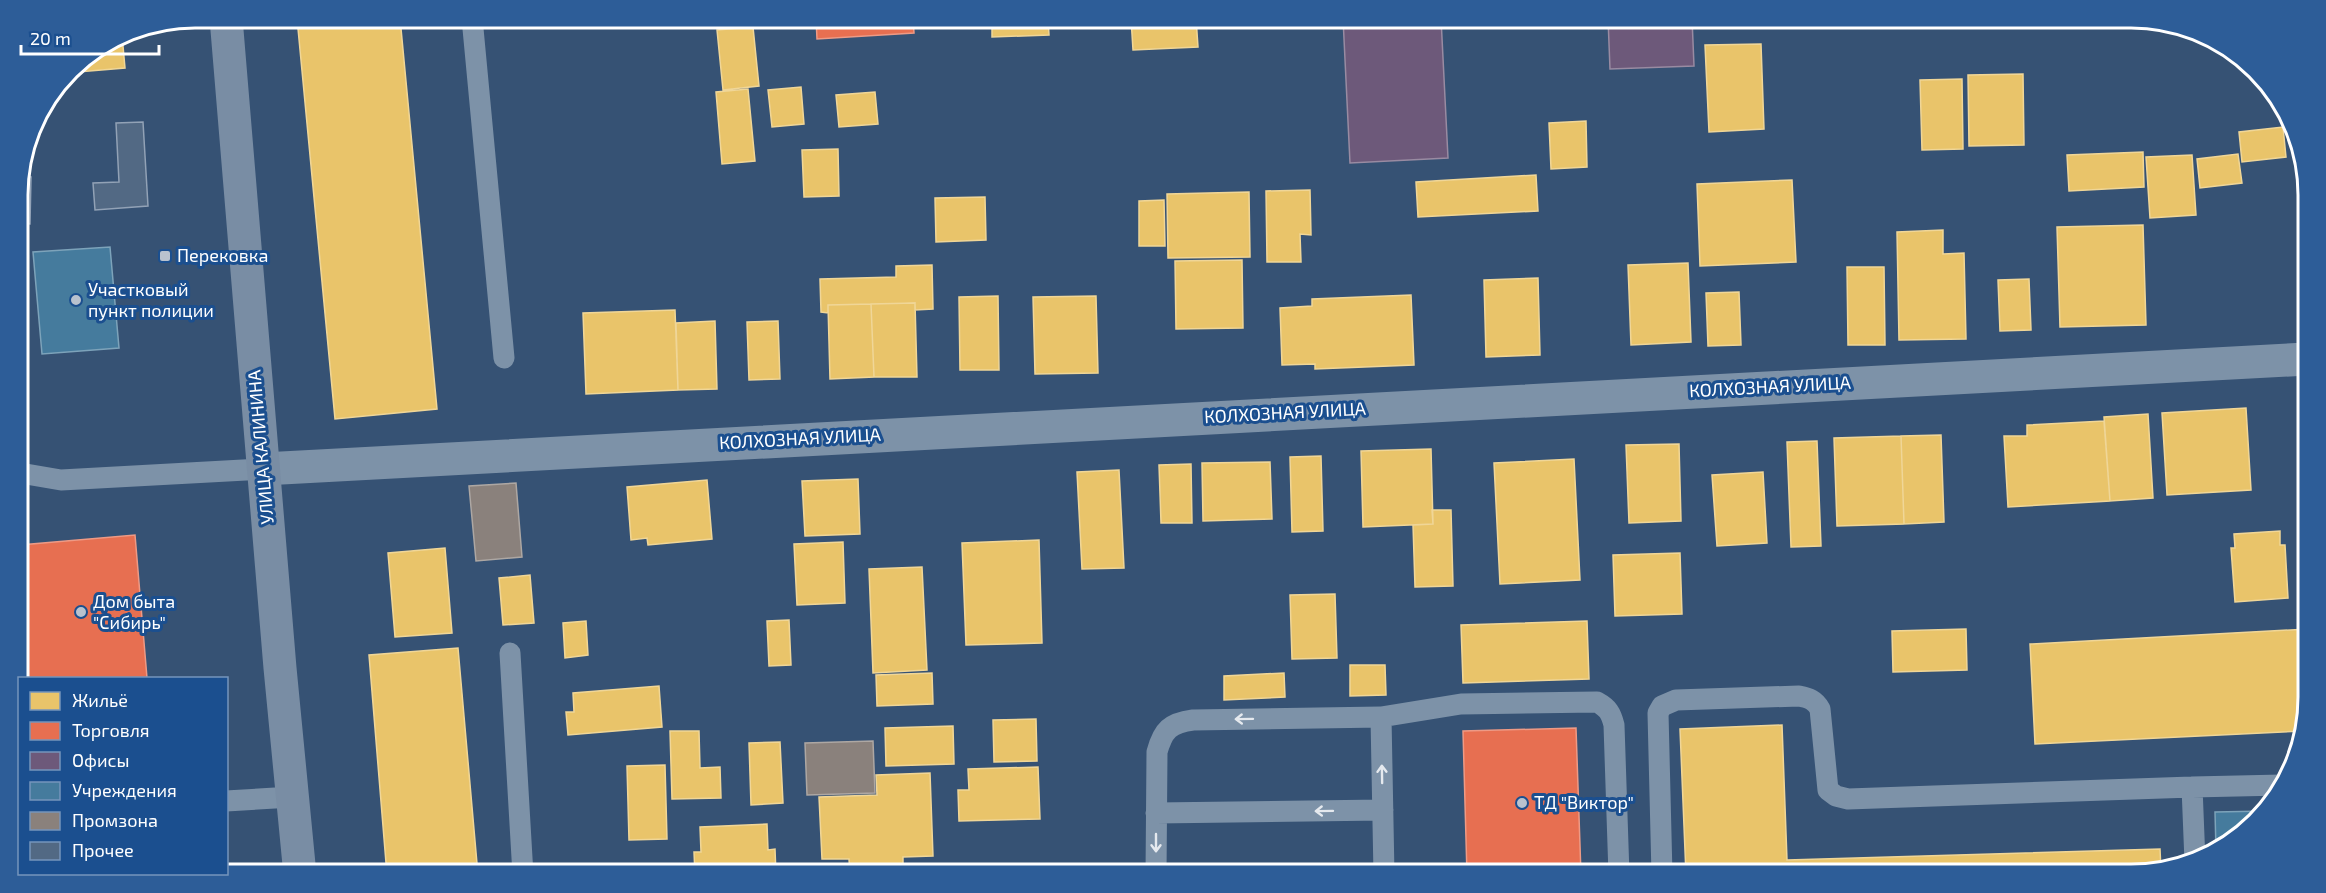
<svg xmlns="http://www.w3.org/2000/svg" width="2326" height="893" viewBox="0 0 2326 893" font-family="'Exo 2',sans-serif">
<rect width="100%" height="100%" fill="#365274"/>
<path fill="#e9c46a" stroke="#f0d697" stroke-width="1.5" d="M 297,18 L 400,18 L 437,409 L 335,419 Z
M 992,18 L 1048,18 L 1049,35 L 992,37 Z
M 1131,18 L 1196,18 L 1198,47 L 1133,50 Z
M 2034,18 L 2117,18 L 2117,22 L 2034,26 Z
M 753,27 L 759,86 L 723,90 L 717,30 Z
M 122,35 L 125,68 L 78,72 L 78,62 Z
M 1761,44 L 1764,129 L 1709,132 L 1705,45 Z
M 2023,74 L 2024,145 L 1969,146 L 1968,75 Z
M 1962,79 L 1963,149 L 1922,150 L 1920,80 Z
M 801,87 L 804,124 L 772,127 L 768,90 Z
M 748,89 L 755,161 L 722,164 L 716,92 Z
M 875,92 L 878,124 L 839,127 L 836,95 Z
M 1586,121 L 1587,167 L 1551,169 L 1549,123 Z
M 2283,127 L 2286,157 L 2242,162 L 2239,132 Z
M 838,149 L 839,196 L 804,197 L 802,150 Z
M 2143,152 L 2144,187 L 2069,191 L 2067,155 Z
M 2238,154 L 2242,183 L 2200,188 L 2197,159 Z
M 2192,155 L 2196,215 L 2150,218 L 2146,157 Z
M 1536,175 L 1538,211 L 1418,217 L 1416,182 Z
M 1792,180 L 1796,262 L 1700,266 L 1697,184 Z
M 1310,190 L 1311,235 L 1300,234 L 1301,262 L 1267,262 L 1266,191 Z
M 1249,192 L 1250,257 L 1168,258 L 1167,194 Z
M 985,197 L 986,240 L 936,242 L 935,198 Z
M 1164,200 L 1165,246 L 1139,246 L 1139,201 Z
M 2143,225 L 2146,325 L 2060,327 L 2057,227 Z
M 1943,230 L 1943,254 L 1964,253 L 1966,339 L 1899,340 L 1897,232 Z
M 1242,260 L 1243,328 L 1176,329 L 1175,261 Z
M 1688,263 L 1691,342 L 1631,345 L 1628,265 Z
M 932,265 L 933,309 L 915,310 L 915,303 L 828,305 L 828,313 L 821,312 L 820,279 L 896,277 L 896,266 Z
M 1847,267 L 1884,267 L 1885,345 L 1848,345 Z
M 1538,278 L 1540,355 L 1486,357 L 1484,280 Z
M 2029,279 L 2031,330 L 2000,331 L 1998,280 Z
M 1739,292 L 1741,345 L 1708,346 L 1706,293 Z
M 1411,295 L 1414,365 L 1315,369 L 1315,364 L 1282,365 L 1280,308 L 1312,306 L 1312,299 Z
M 998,296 L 999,370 L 960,370 L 959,297 Z
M 1096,296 L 1098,373 L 1035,374 L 1033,297 Z
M 915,303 L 917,377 L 874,377 L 871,304 Z
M 871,304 L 874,377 L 830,379 L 828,305 Z
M 675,310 L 678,390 L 586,394 L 583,313 Z
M 715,321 L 717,389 L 678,390 L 676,323 Z
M 778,321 L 780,379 L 749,380 L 747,322 Z
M 2246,408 L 2251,490 L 2167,495 L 2162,413 Z
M 2148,414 L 2153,498 L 2110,501 L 2104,417 Z
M 2104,421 L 2110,501 L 2008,507 L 2004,436 L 2027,436 L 2027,425 Z
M 1941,435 L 1944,522 L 1904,524 L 1901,436 Z
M 1901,436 L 1904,524 L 1837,526 L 1834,438 Z
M 1817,441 L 1821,546 L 1791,547 L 1787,442 Z
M 1679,444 L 1681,521 L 1629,523 L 1626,445 Z
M 1431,449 L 1433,524 L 1363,527 L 1361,451 Z
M 1321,456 L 1323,531 L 1292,532 L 1290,457 Z
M 1574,459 L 1580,580 L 1500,584 L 1494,463 Z
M 1270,462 L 1272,519 L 1203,521 L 1202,463 Z
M 1191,464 L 1192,523 L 1161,523 L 1159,465 Z
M 1119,470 L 1124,568 L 1082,569 L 1077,472 Z
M 1763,472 L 1767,543 L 1717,546 L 1712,475 Z
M 858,479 L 860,534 L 805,536 L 802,481 Z
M 707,480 L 712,539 L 648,545 L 647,538 L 631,540 L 627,487 Z
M 1432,510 L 1451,510 L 1453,586 L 1415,587 L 1413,525 L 1433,524 Z
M 2280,531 L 2280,545 L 2285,545 L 2288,598 L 2235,602 L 2231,548 L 2235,548 L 2234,534 Z
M 1039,540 L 1042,643 L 966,645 L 962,543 Z
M 843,542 L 845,603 L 797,605 L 794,544 Z
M 445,548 L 452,633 L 395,637 L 388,553 Z
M 1680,553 L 1682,614 L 1615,616 L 1613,555 Z
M 922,567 L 927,670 L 873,673 L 869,569 Z
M 530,575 L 534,623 L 503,625 L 499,578 Z
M 1335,594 L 1337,658 L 1292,659 L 1290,595 Z
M 789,620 L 791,665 L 769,666 L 767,621 Z
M 586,621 L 588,655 L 565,658 L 563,623 Z
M 1587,621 L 1589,679 L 1463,683 L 1461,625 Z
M 1966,629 L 1967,670 L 1893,672 L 1892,631 Z
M 2308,629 L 2308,697 L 2302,731 L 2035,744 L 2030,644 Z
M 458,648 L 478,875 L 387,875 L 369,655 Z
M 1350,665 L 1385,665 L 1386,695 L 1350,696 Z
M 932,673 L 933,704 L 877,706 L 876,675 Z
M 1284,673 L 1285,697 L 1224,700 L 1224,676 Z
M 659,686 L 662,727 L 568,735 L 566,712 L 574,712 L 573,693 Z
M 1036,719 L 1037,761 L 994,762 L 993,720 Z
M 1782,725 L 1787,860 L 2160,849 L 2161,871 L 2142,875 L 1686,875 L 1680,729 Z
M 953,726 L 954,764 L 886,766 L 885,728 Z
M 670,731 L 699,731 L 700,768 L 720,767 L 721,798 L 672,799 Z
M 780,742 L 783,803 L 751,805 L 749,743 Z
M 665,765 L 667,839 L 629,840 L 627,766 Z
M 1038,767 L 1040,819 L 959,821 L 958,790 L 969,790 L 968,769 Z
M 930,773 L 933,856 L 903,857 L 903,875 L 850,875 L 849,859 L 822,859 L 819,797 L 877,795 L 876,775 Z
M 767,824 L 768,850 L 775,849 L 776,875 L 695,875 L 694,852 L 701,852 L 700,827 Z
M 1048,869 L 1048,875 L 962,875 L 962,871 Z"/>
<path fill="#e76f51" stroke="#ee9a85" stroke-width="1.5" d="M 816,18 L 913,18 L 914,33 L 817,39 Z
M 135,535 L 147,678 L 21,678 L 20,545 Z
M 1576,728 L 1581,875 L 1467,875 L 1463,731 Z"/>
<path fill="#6d597a" stroke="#998ba2" stroke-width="1.5" d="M 1343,18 L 1441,18 L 1448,158 L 1350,163 Z
M 1608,18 L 1692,18 L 1694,66 L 1610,69 Z"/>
<path fill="#457b9d" stroke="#7da3ba" stroke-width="1.5" d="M 110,247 L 119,348 L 42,354 L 33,252 Z
M 2266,811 L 2238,838 L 2216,850 L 2215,812 Z"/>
<path fill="#8a817c" stroke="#ada7a3" stroke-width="1.5" d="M 516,483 L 522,557 L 476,561 L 469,486 Z
M 873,741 L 875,793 L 807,795 L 805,743 Z"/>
<path fill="#526984" stroke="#92a2b6" stroke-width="1.5" d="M 143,122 L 148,206 L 95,210 L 93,183 L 119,182 L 116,123 Z
M 20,176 L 31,177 L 30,224 L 19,223 L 18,184 Z"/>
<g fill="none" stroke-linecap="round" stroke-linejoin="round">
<path stroke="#7d92a8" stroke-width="21" d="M 472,18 L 504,358
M 20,473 L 61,480 L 263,469
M 510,653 L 523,875
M 1381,717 L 1461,704 L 1597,702 C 1608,708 1611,713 1614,725 L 1619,875
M 226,801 L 292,797
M 1156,813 L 1383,810
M 2195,862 L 2192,787 L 2282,785
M 1156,875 L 1157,752 C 1163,730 1170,723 1193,720 L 1381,717 L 1384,875
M 1662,875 L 1658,713 L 1662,706 L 1676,700 L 1799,696 C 1809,698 1815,700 1820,709 L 1828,790 L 1836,796 L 1848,799 L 2192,787"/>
<path stroke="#7d92a8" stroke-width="33" d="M 263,469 L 2307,359"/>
<path stroke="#798da4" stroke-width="33" d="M 226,18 L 280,668 L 300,875"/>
</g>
<defs><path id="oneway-shaft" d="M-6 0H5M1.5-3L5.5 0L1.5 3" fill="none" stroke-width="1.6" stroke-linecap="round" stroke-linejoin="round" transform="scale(1.5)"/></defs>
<g stroke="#e5e9ee">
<use href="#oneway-shaft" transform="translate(1244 719) rotate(179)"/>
<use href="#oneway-shaft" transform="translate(1382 774) rotate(-91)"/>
<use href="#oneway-shaft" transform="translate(1324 811) rotate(179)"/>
<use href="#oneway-shaft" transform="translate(1156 843) rotate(90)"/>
</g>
<g fill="#b9c2ce" stroke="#1b4f8f" stroke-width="2">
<rect x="159" y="250" width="12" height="12" rx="3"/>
<circle cx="76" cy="300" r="6"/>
<circle cx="81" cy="612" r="6"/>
<circle cx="1522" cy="803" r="6"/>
</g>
<g text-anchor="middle" stroke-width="6" stroke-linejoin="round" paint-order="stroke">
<g font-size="18" fill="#fff" stroke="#1b4f8f" text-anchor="start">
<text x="177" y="262">Перековка</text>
<text x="88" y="296">Участковый<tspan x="88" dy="21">пункт полиции</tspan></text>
<text x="93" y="608">Дом быта<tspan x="93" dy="21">"Сибирь"</tspan></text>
<text x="1534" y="809">ТД "Виктор"</text>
</g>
<g font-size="18" fill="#fff" stroke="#1b4f8f">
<text transform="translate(1770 387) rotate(-3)" y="6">КОЛХОЗНАЯ УЛИЦА</text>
<text transform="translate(1285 413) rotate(-3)" y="6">КОЛХОЗНАЯ УЛИЦА</text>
<text transform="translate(800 439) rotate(-3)" y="6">КОЛХОЗНАЯ УЛИЦА</text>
<text transform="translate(261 447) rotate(-95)" y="6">УЛИЦА КАЛИНИНА</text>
</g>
</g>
<path d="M0 0H2326V893H0ZM195 28H2131A167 167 0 0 1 2298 195V697A167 167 0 0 1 2131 864H195A167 167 0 0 1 28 697V195A167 167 0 0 1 195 28Z" fill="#2d5d98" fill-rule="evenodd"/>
<path fill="none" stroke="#fff" stroke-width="3" d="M195 28H2131A167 167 0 0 1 2298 195V697A167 167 0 0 1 2131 864H195A167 167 0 0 1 28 697V195A167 167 0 0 1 195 28Z"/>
<rect x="18" y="677" width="210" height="198" fill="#1b4f8f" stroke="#7695bc" stroke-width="1.5"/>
<rect x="30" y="692" width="30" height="18" fill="#e9c46a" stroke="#7695bc" stroke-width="1.5"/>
<text x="72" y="707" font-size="18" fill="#ffffff">Жильё</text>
<rect x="30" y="722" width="30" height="18" fill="#e76f51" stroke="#7695bc" stroke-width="1.5"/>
<text x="72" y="737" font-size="18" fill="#ffffff">Торговля</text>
<rect x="30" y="752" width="30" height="18" fill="#6d597a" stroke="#7695bc" stroke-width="1.5"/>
<text x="72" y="767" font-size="18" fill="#ffffff">Офисы</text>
<rect x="30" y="782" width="30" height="18" fill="#457b9d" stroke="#7695bc" stroke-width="1.5"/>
<text x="72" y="797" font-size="18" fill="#ffffff">Учреждения</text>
<rect x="30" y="812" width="30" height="18" fill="#8a817c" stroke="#7695bc" stroke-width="1.5"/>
<text x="72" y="827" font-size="18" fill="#ffffff">Промзона</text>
<rect x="30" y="842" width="30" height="18" fill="#526984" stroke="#7695bc" stroke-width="1.5"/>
<text x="72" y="857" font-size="18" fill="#ffffff">Прочее</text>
<path d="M21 45v9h138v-9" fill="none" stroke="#ffffff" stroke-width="3"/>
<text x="30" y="45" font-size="18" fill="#ffffff" stroke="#1b4f8f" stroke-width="4.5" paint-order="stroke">20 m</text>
</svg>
